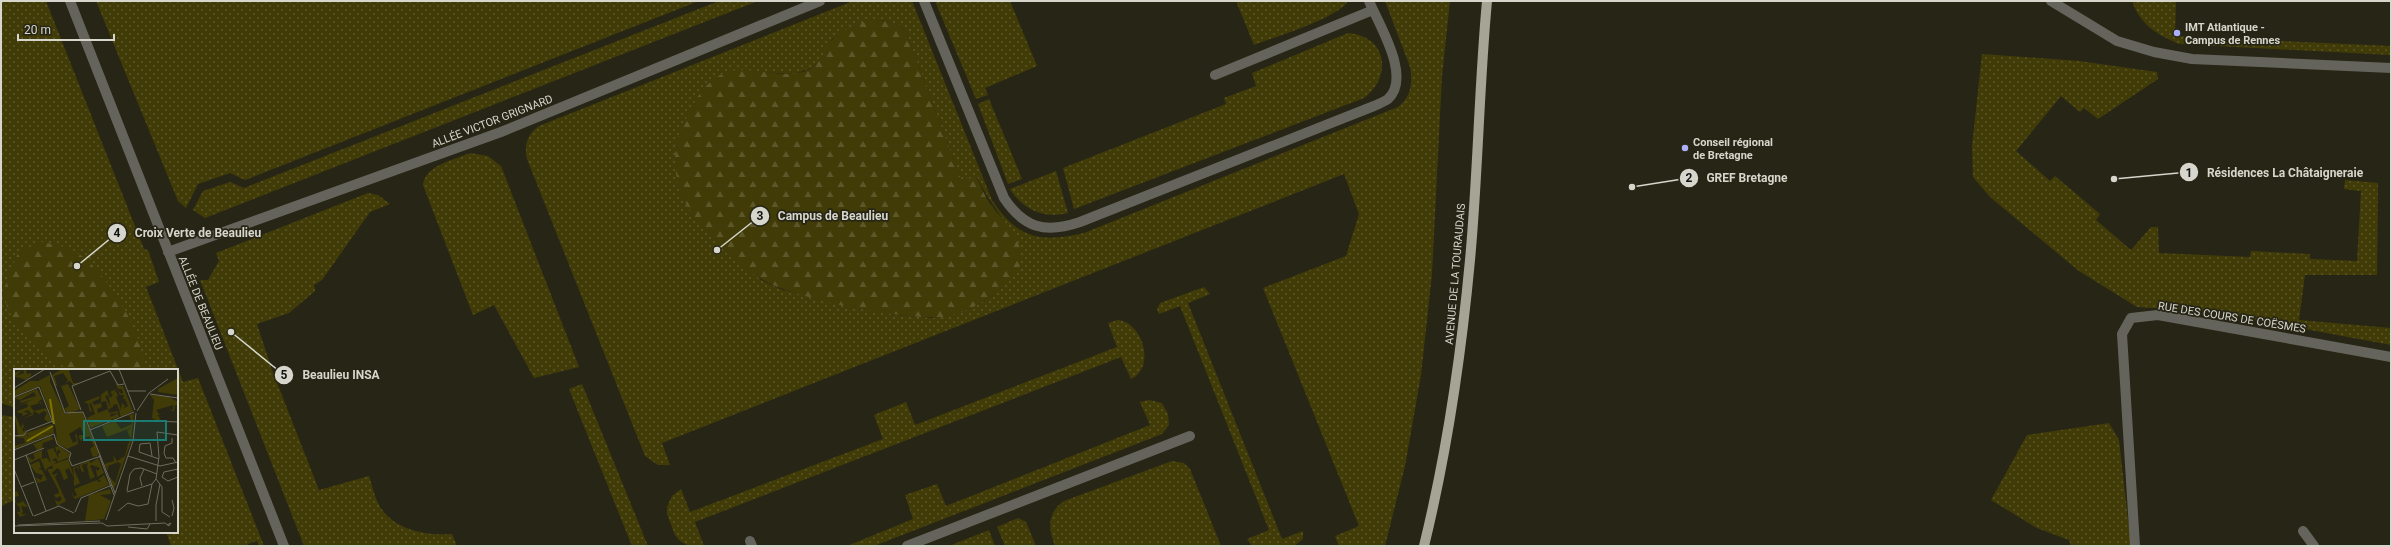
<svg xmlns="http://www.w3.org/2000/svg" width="2392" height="547" viewBox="0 0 2392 547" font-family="Roboto,sans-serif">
<defs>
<pattern id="green-dots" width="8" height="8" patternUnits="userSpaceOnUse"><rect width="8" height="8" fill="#413c07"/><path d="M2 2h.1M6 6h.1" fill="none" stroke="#5c572a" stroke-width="1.8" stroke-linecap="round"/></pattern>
<pattern id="forest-firs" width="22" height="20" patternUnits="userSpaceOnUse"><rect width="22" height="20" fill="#413c07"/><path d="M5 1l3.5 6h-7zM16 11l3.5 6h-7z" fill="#5c572a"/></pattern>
</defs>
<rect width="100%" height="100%" fill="#272515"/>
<path fill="url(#green-dots)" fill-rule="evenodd" d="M 1,1 L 46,1 L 144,249 L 148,250 L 159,282 L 146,287 L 183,382 L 198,378 L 264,546 L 259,546 L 257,541 L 248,544 L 248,546 L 171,546 L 166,532 L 177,532 L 177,370 L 15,370 L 15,408 L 1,403 Z
M 96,1 L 699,1 L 245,180 L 230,173 L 198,184 L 186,208 L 178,201 Z
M 719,1 L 758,1 L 205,218 L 193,210 L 203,191 L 230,182 L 244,188 Z
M 853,1 L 912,1 L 992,200 C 1018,239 1039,243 1084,233 L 1398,107 C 1411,97 1413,83 1410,67 L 1385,1 L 1450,1 L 1442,76 L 1432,274 L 1421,375 L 1405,466 L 1385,546 L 1339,546 L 1335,536 L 1359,526 L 1263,288 L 1346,256 L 1359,214 L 1344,174 L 662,443 L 670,465 L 658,465 L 645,456 L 527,159 C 524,146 527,134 539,126 ZM 871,20 C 886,20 895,21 906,32 L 962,182 L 977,177 C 988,202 1008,222 1019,247 L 993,295 L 984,301 L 966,310 L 933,318 L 896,315 L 783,290 L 761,280 L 712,236 L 683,197 L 703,91 L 722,74 L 735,71 L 795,74 L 811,68 L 820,61 L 832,39 L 846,30 Z
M 935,1 L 1010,1 L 1037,66 L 985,88 L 988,95 L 976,99 Z
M 1236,1 L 1348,1 C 1338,18 1275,37 1254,45 Z
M 2132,1 L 2176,1 L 2175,36 L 2391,46 L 2391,55 L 2179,44 C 2157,34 2141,26 2132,1 Z
M 1348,33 C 1387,36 1393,76 1364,98 L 1074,209 L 1063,168 L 1226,104 L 1224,98 L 1256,86 L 1252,73 Z
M 1982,54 L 2079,61 L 2157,72 L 2158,79 L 2098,119 L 2084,108 L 2080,112 L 2061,96 L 2016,151 L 2050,181 L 2055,176 L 2100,214 L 2096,220 L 2131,250 L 2151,227 L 2158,227 L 2159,253 L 2250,257 L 2251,251 L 2310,254 L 2310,259 L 2357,261 L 2361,191 L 2344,189 L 2345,180 L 2378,183 L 2377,275 L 2305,275 L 2299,320 L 2391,328 L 2391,345 L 2214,312 L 2137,307 L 2079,271 L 1990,197 L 1973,177 L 1972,146 Z
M 989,99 L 1022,179 L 1008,184 L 978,104 Z
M 470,153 L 488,156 L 501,166 L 579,367 L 534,378 L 494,305 L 473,315 L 423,185 C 425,165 454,160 470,153 Z
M 1056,171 L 1068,213 C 1045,219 1023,210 1010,189 Z
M 368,193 L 378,195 L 390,204 L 370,212 L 322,280 L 314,285 L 315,291 L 289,313 L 257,324 L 272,370 L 319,490 L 369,476 C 372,485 374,495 378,503 C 391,530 426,536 452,534 L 457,546 L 304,546 L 200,280 L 208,280 L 219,261 L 216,253 Z
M 1204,287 L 1210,294 L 1188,303 L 1282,539 L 1303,531 L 1303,539 L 1294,546 L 1252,546 L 1247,539 L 1269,530 L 1180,306 L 1159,314 L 1157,309 L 1160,303 Z
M 1118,320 C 1143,323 1156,367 1131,379 L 1121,357 L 695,522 L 704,546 L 687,545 L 680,541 L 675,535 L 667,514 L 667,507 L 672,496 L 681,489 L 690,512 L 883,439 L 874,415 L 906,402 L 915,425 L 1117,347 L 1108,323 Z
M 582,384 L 648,546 L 632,546 L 569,389 Z
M 1149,400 L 1162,403 L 1168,414 L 1169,425 L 1162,434 L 874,546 L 847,546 L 913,519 L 905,495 L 937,484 L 946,506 L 1150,425 L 1140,402 Z
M 1,415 L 15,417 L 15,500 L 1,506 Z
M 2109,423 L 2119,440 L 2131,546 L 2071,546 L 2069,540 L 2037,528 L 1991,500 L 2027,435 Z
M 1172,461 L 1184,463 L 1190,469 L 1221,546 L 1055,546 C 1048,528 1047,513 1064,501 Z
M 1018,518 L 1026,522 L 1036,546 L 1005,546 L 997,527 Z
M 989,530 L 995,546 L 949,546 Z"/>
<path fill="url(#forest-firs)" d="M 871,20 C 886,20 895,21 906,32 L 962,182 L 976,176 C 980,184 983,192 987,199 C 998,216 1018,232 1021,254 C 1023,270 1011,281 999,290 C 986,301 966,312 949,316 C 912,323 795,299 763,280 C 740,268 691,220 682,196 C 675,179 672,153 679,136 C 688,113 699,86 722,74 C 748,62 783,83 810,69 C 823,62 823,49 832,40 C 841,29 858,24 871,20 Z
M 41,242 C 52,244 64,246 74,251 C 103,266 148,337 143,370 C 129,370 82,373 72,370 C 46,360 6,324 5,295 C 4,280 13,265 19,251 Z"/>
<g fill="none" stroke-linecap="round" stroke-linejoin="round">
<path stroke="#65645c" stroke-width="10" d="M 70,1 L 284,546
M 924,1 L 1004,198 C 1024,228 1045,234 1080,222 L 1374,106 C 1378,104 1384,102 1388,99 C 1412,77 1379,25 1369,1
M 2051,1 L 2117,41 L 2154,52 L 2192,59 L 2391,68
M 1215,75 L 1373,10
M 168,252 L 501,132 L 820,1
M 2303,531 L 2314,546
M 750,541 L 752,546
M 907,546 L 1190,436
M 2135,546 L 2122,334 L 2131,318 L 2158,315 L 2391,357"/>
<path stroke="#a6a494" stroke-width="10" d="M 1424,546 C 1447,452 1461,357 1470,260 C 1478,174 1479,87 1487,1"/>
</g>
<g fill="#adaffb" stroke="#272515" stroke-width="1.5">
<circle cx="2177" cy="33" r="4"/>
<circle cx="1685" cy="148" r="4"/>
</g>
<g text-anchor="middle" stroke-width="3.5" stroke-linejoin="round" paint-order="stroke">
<g font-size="11" font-weight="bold" fill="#d6d6cc" stroke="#272515" text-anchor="start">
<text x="2185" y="31">IMT Atlantique -<tspan x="2185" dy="13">Campus de Rennes</tspan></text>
<text x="1693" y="146">Conseil régional<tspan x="1693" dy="13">de Bretagne</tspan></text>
</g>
<g font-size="11" fill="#d6d6cc" stroke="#272515">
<text transform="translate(492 121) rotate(-21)" y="4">ALLÉE VICTOR GRIGNARD</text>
<text transform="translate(1455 274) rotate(-85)" y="4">AVENUE DE LA TOURAUDAIS</text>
<text transform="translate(201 303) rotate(68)" y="4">ALLÉE DE BEAULIEU</text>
<text transform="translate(2232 317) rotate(9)" y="4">RUE DES COURS DE COËSMES</text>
</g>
</g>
<g transform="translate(14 369)">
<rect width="164" height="164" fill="#272515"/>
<path d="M 9,0 L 12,0 L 13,5 L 17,4 L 17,7 L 12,11 L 0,7 L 0,4 L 8,1 L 2,7 L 10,4 ZM 48,0 L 58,0 L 55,2 L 59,14 L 65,14 L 59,16 L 56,12 L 51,14 L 54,11 L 49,4 L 40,7 L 43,16 L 41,18 L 38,6 ZM 36,6 L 36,13 L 51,45 L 68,43 L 85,84 L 83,87 L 79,88 L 76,80 L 80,77 L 75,67 L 68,70 L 68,73 L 65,69 L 65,66 L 70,66 L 66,58 L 55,65 L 59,74 L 63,72 L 61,66 L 63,65 L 64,75 L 53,80 L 43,74 L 42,60 L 26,17 L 0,27 L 0,22 L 16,12 L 24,12 ZM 164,9 L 164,26 L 144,23 L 144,20 ZM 101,13 L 105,17 L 109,17 L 119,42 L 107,48 L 105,42 L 114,37 L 111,30 L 109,30 L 110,26 L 106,26 L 103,20 L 107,25 L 109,24 L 108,20 L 104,20 ZM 54,15 L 66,40 L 55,45 L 50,40 L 55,37 L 47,17 ZM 23,20 L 28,30 L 23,34 L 27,33 L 28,36 L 26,34 L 16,37 L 20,42 L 32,39 L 37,52 L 34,53 L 30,50 L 33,44 L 30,42 L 25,45 L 20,42 L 19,46 L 8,50 L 18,45 L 14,41 L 9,43 L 15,44 L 9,47 L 8,44 L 4,44 L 3,42 L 14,38 L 13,34 L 1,38 L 20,30 L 7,34 L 6,32 L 22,27 L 20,23 L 6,31 L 0,29 ZM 102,20 L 100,24 L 102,22 L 104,27 L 102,28 L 107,40 L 108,34 L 111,37 L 109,40 L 105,41 L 103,35 L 99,36 L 99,38 L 97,39 L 94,26 L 91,27 L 97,39 L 94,41 L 95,44 L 103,42 L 104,44 L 96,45 L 97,48 L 104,44 L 105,48 L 76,59 L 73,49 L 81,45 L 77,34 L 75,35 L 78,42 L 76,43 L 74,35 L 70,33 L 86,27 L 85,30 L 78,33 L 80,36 L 87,34 L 88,38 L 83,40 L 84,44 L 94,40 L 92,32 L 87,33 L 87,26 L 93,21 L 96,29 L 99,26 L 96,23 ZM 136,26 L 155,28 L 164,33 L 164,36 L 160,37 L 161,39 L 159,43 L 156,39 L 159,41 L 159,36 L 142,41 L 146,46 L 143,46 L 146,49 L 145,53 L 152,54 L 145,53 L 138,49 L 140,31 ZM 0,43 L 7,59 L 9,54 L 10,58 L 8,60 L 10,63 L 11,59 L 12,63 L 10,65 L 4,66 ZM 120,45 L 117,73 L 100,120 L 95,107 L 101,114 L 107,95 L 104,93 L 94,97 L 94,101 L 90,95 L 100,92 L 99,86 L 103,92 L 111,87 L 114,75 L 111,73 L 114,75 L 117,70 L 113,62 L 117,59 L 93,68 L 88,57 L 101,52 L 107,60 L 118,55 L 115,46 ZM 38,55 L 40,64 L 0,80 L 0,77 L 11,74 L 10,69 L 1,68 ZM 38,56 L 38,64 L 26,65 L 23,70 L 14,72 L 13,66 L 16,64 ZM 37,67 L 40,70 L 29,74 L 28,79 L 23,81 L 20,76 L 18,76 ZM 45,77 L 56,85 L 55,88 L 44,93 L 42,89 L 38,91 L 43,93 L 32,100 L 32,103 L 26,89 L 16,94 L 13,86 L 18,91 L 21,89 L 19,85 L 28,81 L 28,90 L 33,89 L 37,94 L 33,81 L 39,79 L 45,90 L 44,85 L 47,83 L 44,80 L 43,84 L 41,78 ZM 84,89 L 90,104 L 83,108 L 82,100 L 84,102 L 86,99 L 78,96 L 76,97 L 81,108 L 76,110 L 73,97 L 74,94 L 68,96 L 70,103 L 68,103 L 65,96 L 75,92 L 77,94 ZM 54,90 L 60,108 L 59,99 L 64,97 L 66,102 L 63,98 L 60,100 L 66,114 L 60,117 L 60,109 L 55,99 L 51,101 L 54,109 L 50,111 L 51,114 L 46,101 L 43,99 L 38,104 L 39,106 L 44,104 L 41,108 L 52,132 L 43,137 L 41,131 L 45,133 L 48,130 L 46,127 L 42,129 L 40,126 L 45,124 L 44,120 L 33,100 L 39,100 L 38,96 ZM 25,92 L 27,99 L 24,100 L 28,101 L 33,111 L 24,114 L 21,108 L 27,111 L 29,106 L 22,104 L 16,96 ZM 90,106 L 95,116 L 61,130 L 59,128 L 58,122 L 60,128 L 63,126 L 60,120 L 83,111 L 84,113 L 88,112 L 84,111 ZM 3,122 L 5,127 L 0,128 L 3,135 L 9,132 L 14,138 L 7,137 L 9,143 L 7,145 L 13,145 L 6,148 L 3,143 L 6,143 L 6,139 L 0,132 L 0,123 Z" fill="#413c07" fill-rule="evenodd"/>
<path d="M 141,26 L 154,28 L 163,35 L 146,33 L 142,31 ZM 38,56 L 36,58 L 40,60 L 38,64 L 26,65 L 24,69 L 15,72 L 12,70 L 15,64 ZM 96,120 L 97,125 L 86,126 L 97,132 L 90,150 L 71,152 L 75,126 Z" fill="#413c07"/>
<path fill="none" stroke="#7f7402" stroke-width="2" d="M 36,30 L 40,55M 13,72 L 39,57"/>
<path fill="none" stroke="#6d6c5e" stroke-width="1" d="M 105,0 L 121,41M 36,3 L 51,44 L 69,43 L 101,124M 0,19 L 31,0 L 40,0M 113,22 L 132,22M 136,25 L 164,29M 0,28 L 25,18 L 39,54M 67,41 L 58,17 L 96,2 L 104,16 L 110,15M 123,42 L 135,24 L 154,10M 140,52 L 164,53M 76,61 L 120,43M 40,65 L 43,75 L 57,84 L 55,90 L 58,97 L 87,87M 0,67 L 10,66 L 13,62 L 39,52M 158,69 L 158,74 L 151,77 L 150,84 L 152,89 L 159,89 L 162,94M 0,81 L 40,65M 12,86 L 32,142M 85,86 L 100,126M 114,87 L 146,97 L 164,93M 138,87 L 136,74 L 126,75 L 125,83 L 145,90M 0,91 L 30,79M 0,100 L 19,147M 164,100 L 150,103 L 148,108 L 154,112 L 164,108M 142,110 L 148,118 L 148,143 L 156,148M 128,117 L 126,109 L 130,100M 7,118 L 20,113M 113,122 L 116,105 L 120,100 L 127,99 L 143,105M 113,123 L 138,115 L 142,110 L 145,88 L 143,63 L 164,66M 114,134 L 124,137 L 134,135 L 138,115M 104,142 L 114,134M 61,143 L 67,129 L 98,116M 20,147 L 45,137 L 60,144M 158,147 L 160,139 L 158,131M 92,151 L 119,72 L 122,44M 142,152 L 142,136 L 146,115M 4,156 L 86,152M 0,157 L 88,154 L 93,157 L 151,154 L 155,157 L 157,154 L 153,156M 114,158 L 133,160 L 136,155"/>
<path fill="#197b73" fill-opacity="0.15" stroke="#197b73" stroke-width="2" d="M 70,52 L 152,52 L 152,71 L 70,71 Z"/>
<rect width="164" height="164" fill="none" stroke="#d6d6cc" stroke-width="2"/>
</g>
<path fill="none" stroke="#d6d6cc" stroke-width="1.5" d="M2114 179L2189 172M1632 187L1689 178M717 250L760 216M77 266L117 233M231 332L284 375"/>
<g fill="#d6d6cc" stroke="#272515" stroke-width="1.5">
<circle cx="2114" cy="179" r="4"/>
<circle cx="1632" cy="187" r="4"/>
<circle cx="717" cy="250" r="4"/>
<circle cx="77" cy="266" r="4"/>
<circle cx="231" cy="332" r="4"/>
<circle cx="2189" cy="172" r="10"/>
<circle cx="1689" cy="178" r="10"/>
<circle cx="760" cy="216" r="10"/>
<circle cx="117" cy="233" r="10"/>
<circle cx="284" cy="375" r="10"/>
</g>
<g font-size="12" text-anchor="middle" font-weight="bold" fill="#111">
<text x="2189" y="177">1</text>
<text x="1689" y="182">2</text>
<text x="760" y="220">3</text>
<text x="117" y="237">4</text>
<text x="284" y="379">5</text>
</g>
<g font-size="12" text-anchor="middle" font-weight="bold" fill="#d6d6cc" stroke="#272515" stroke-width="3.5" stroke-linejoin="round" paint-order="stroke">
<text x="2285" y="177">Résidences La Châtaigneraie</text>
<text x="1747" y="182">GREF Bretagne</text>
<text x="833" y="220">Campus de Beaulieu</text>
<text x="198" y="237">Croix Verte de Beaulieu</text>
<text x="341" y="379">Beaulieu INSA</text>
</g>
<rect width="2392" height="547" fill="none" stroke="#d6d6cc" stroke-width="4"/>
<path d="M18 34v6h96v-6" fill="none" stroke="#d6d6cc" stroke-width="2"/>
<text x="24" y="34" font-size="12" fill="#d6d6cc" stroke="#272515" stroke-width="3" paint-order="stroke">20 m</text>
</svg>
